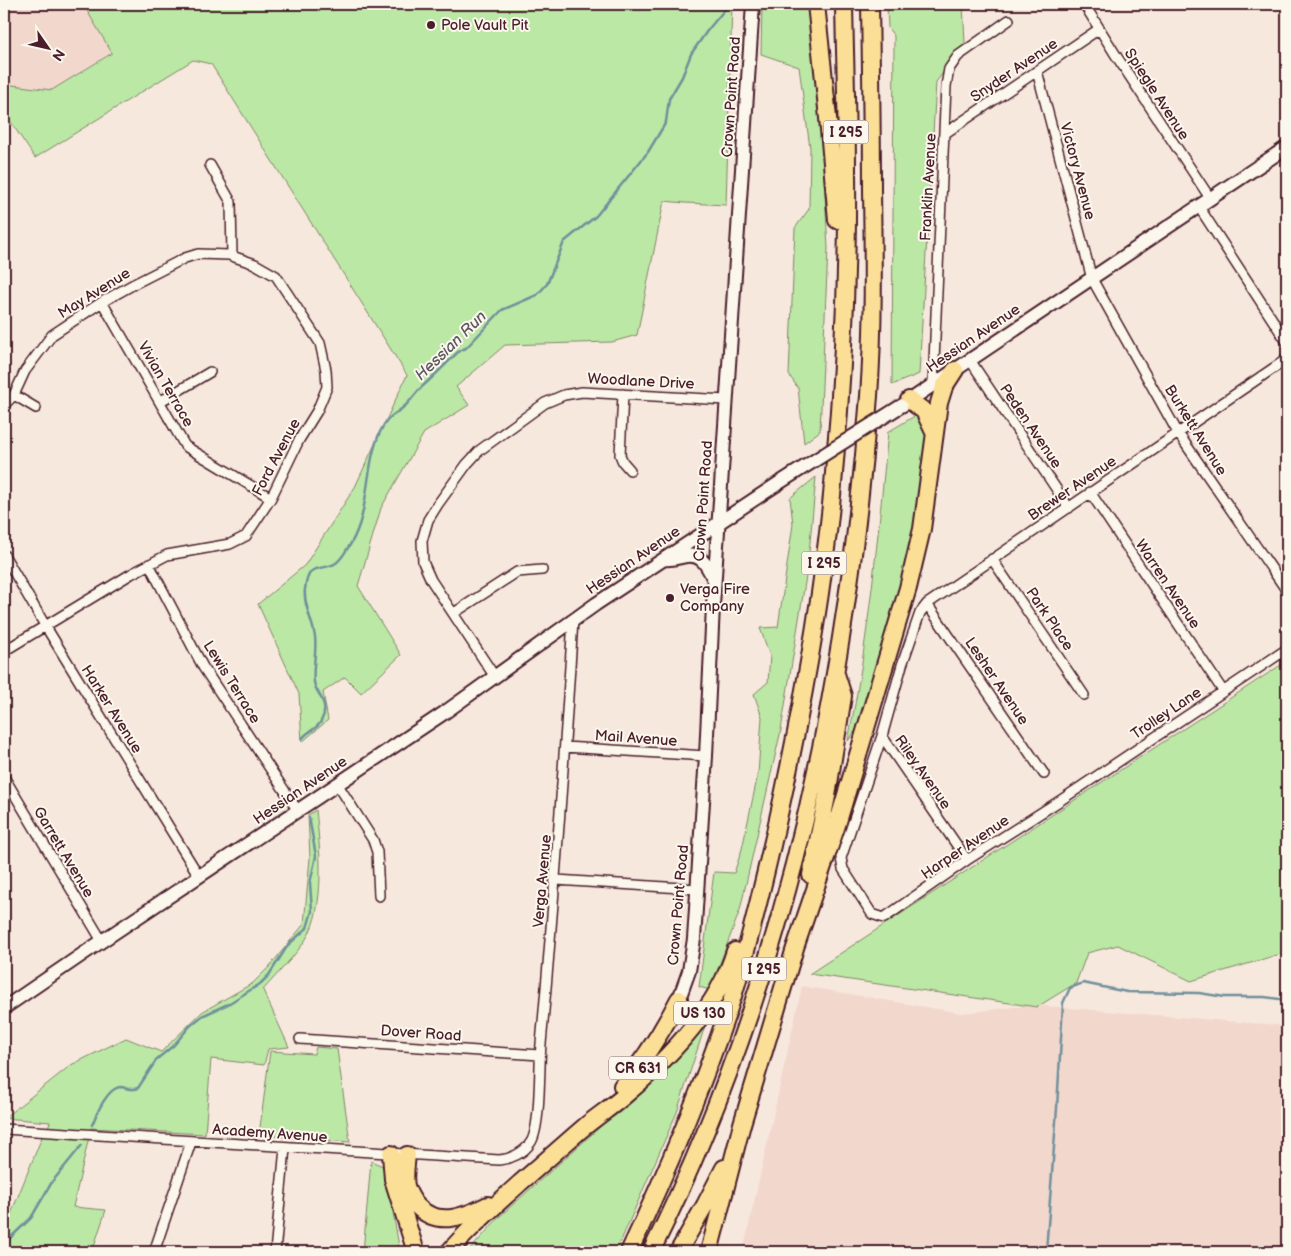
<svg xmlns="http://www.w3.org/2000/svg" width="1291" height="1256" viewBox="0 0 1291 1256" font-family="'Balsamiq Sans',sans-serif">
<rect width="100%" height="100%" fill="#f7e8de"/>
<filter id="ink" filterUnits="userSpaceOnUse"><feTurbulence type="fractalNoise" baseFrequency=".02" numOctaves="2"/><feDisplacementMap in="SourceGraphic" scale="10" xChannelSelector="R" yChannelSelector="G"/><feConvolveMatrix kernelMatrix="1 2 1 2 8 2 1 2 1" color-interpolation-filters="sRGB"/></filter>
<g filter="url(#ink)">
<path fill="#f2d7cd" d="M 4,4 L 83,4 L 112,52 L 52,90 L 4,84 Z
M 802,986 L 961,1013 L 1034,1005 L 1287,1026 L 1287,1252 L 743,1252 Z"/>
<path fill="#bbe8a5" stroke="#828468" d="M 83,4 L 732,4 L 726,205 L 685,203 L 664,201 L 637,335 L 612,342 L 505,345 L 456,387 L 469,405 L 424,433 L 381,508 L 358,586 L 401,655 L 361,693 L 345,677 L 323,692 L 328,720 L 302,742 L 299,694 L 258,604 L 305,565 L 355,487 L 407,375 L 211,64 L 193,60 L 35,158 L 4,112 L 4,84 L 52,90 L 112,53 Z
M 762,4 L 810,4 L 823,158 L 828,248 L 820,431 L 804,443 L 798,388 L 789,375 L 795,228 L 809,209 L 810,148 L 799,67 L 761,54 Z
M 887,4 L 963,4 L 965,43 L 936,82 L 919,374 L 892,385 L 894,36 L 888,28 Z
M 918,414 L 928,437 L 911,551 L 861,723 L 848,741 C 869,639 878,535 888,432 Z
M 816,477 L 808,564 L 781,730 L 740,910 L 710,990 L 699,987 L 714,872 L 734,873 L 742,849 L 758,774 L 762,717 L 754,694 L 768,682 L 770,656 L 760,628 L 778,627 L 793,524 L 790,498 Z
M 1287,661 L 1287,952 L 1191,981 L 1118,945 L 1087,953 L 1076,983 L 1037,1007 L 809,974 Z
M 316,810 C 320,847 326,907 306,939 C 296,955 276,975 263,990 L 289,1047 L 268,1049 L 264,1065 L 211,1059 L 205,1134 L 91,1128 L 73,1207 L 106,1210 L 92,1252 L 4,1252 L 4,1231 L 44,1132 L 46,1132 L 50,1122 L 4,1118 L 71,1065 L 126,1038 L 161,1052 L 202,1012 L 253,983 L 269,967 L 304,924 L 310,858 L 308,815 Z
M 704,1029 L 677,1112 L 616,1252 L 468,1252 L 500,1216 L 627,1103 Z
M 316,1047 L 337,1049 L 350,1142 L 259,1135 L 270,1051 L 314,1054 Z
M 371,1161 L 385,1167 L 400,1252 L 363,1252 Z"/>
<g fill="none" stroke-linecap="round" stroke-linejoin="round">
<path stroke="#70909b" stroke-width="2.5" d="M 302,739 C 307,731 317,730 321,721 C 331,703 316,695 314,682 C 312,667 317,652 315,637 C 313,621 303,605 305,589 C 309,560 320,573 336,563 C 342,559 346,550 350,545 C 371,510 364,468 380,432 C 388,415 394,416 406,405 C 412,399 417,391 424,385 C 436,374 447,363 459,351 L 466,348 L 502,310 L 537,295 L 547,284 L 564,242 L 596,216 L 648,152 L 666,122 L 669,99 L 682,77 L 691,54 L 707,31 L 725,9 L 733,4
M 92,1125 C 96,1115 107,1087 121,1087 C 128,1088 131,1091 138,1088 L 157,1059 L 174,1045 L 190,1026 L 202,1016 L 228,1004 L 260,984 L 269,975 L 288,945 L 307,928 L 312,911 L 310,883 L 316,856 L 309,817
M 4,1251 L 9,1239 L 31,1218 L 52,1182 L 82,1145
M 1046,1251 L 1057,1108 L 1063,1003 L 1070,988 L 1083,983 L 1127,992 L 1199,993 L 1225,997 L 1264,997 L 1287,1000"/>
<defs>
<path id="street" d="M 1084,4 L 1117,57 L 1210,198
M 1037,71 L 1092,279 L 1178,433 L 1287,591
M 944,134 L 1099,29
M 210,165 L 231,202 L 232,256
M 1199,207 L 1287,342
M 102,302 L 185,446 L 271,498
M 970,360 L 1069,508
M 933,384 L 946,86 L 949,69 L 958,56 L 1009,20
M 623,394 L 620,455 L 623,462 L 630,470
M 14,395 L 36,408
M 161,401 L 210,372
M 4,405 L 14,395 L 25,371 L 52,335 L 102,302 L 134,284 L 185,258 L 198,254 L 229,255 L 255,264 L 276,276 L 320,343 L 326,370 L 327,387 L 317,411 L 299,440 L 271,498 L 246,536 L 230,544 L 167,555 L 131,574 L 4,651
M 1090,492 L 1223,691
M 4,555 L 46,627 L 199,876
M 992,559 L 1084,695
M 149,564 L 203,667 L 298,811
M 927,604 L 1044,774
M 454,613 L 517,572 L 542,570
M 495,677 L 431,580 L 423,562 L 422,541 L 428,520 L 438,504 L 467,464 L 480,450 L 545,403 L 564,395 L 582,392 L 726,400
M 882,736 L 841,858 L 843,869 L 872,914 L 884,918 L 967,860 L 1061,800 L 1287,649
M 565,747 L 706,756
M 4,777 L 102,941
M 338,785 L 373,840 L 377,852 L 379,896
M 967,860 L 882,736 L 902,665 L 920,613 L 927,604 L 1287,359
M 556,880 L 697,889
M 300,1039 L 540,1055
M 4,1129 L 499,1160 C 511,1159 524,1153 531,1142 C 541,1126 539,1066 541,1044 C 554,903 564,762 573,620
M 154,1252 L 191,1142
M 275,1252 L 285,1148"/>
<path id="secondary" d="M 903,405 L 1287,147
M 665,559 C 673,560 679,557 686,556 C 703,553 708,568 714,580
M 679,999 L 689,971 L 694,939 L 706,756 L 713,606 L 753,4
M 4,1008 L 102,941 L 444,713 L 596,604 L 779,483"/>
<path id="highway" d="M 816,4 L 828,118 L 837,220
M 909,400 L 924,411 L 934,432
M 811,875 L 827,796 L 843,696 L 836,674
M 622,1086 C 645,1059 663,1030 679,999
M 391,1154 L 393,1179 L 416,1252
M 407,1155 C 406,1165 404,1176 406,1186 C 408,1193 412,1200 417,1206 C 438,1228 466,1216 488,1205
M 449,1252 C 470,1227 496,1205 520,1183 C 541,1165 562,1146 583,1128 C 596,1117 610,1108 623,1097 C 667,1060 718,1008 735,951
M 629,1252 C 668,1169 704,1084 733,996 C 750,941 763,885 776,828 C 802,711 824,593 834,473 C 843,373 848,272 847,171 C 847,115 845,59 844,4
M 651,1252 C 783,987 847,690 869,396 C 874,328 873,259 872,190 C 872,128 871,66 870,4
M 678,1252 L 705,1205 L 724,1168
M 709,1252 L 742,1124 L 795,948 L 837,825 L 908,588 L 922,529 L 939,403 L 944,387 L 955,370"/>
</defs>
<use href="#street" stroke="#4a1f2b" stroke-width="12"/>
<use href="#secondary" stroke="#4a1f2b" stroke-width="16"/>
<use href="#highway" stroke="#4a1f2b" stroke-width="20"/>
<use href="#street" stroke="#fbf7ec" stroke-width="9"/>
<use href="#secondary" stroke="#fbf7ec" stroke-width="12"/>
<use href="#highway" stroke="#fbdf96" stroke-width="16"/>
<defs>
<path id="secondary-bridge" d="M 779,483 L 901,406"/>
</defs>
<use href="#secondary-bridge" stroke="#4a1f2b" stroke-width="16" stroke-linecap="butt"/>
<use href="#secondary-bridge" stroke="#fbf7ec" stroke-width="12"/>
</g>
</g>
<g fill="#4a1f2b" stroke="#fbf7ec" stroke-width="2">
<circle cx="431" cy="25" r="5"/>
<circle cx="670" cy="598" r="5"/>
</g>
<g text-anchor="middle" stroke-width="4" stroke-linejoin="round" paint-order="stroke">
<g fill="#fbf7ec" stroke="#7f6065" stroke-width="1">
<rect x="823.5" y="120.5" width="45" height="23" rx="4"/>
<rect x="801.5" y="551.5" width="45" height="23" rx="4"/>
<rect x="741.5" y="957.5" width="45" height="23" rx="4"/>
<rect x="674" y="1001.5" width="58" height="23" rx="4"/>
<rect x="609" y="1056.5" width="58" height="23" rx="4"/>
</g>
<g font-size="14" font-weight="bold" fill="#4a1f2b">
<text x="846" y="137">I 295</text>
<text x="824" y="568">I 295</text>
<text x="764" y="974">I 295</text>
<text x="703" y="1018">US 130</text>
<text x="638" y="1073">CR 631</text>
</g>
<g font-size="15" fill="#4a1f2b" stroke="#fbf7ec" text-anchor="start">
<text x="441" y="30">Pole Vault Pit</text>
<text x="680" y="594">Verga Fire<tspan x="680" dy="17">Company</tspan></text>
</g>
<g font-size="15" fill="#4a1f2b" stroke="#fbf7ec">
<text transform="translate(1014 70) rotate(-34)" y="5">Snyder Avenue</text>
<text transform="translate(1157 94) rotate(57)" y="5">Spiegle Avenue</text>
<text transform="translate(731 97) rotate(-86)" y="5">Crown Point Road</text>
<text transform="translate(1078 171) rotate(75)" y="5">Victory Avenue</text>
<text transform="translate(928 187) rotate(-87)" y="5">Franklin Avenue</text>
<text transform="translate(94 293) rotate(-32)" y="5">May Avenue</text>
<text transform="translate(973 338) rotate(-34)" y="5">Hessian Avenue</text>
<text transform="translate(641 381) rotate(3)" y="5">Woodlane Drive</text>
<text transform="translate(166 384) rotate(60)" y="5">Vivian Terrace</text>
<text transform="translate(1031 426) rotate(56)" y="5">Peden Avenue</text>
<text transform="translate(1196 430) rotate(58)" y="5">Burkett Avenue</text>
<text transform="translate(276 457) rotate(-62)" y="5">Ford Avenue</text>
<text transform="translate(1072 488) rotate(-34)" y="5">Brewer Avenue</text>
<text transform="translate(703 501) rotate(-86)" y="5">Crown Point Road</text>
<text transform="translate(633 560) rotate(-34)" y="5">Hessian Avenue</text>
<text transform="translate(1168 584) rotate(56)" y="5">Warren Avenue</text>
<text transform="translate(1050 619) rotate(56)" y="5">Park Place</text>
<text transform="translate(997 681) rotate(56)" y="5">Lesher Avenue</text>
<text transform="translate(232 682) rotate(58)" y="5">Lewis Terrace</text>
<text transform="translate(112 709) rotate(58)" y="5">Harker Avenue</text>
<text transform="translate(1166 713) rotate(-34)" y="5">Trolley Lane</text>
<text transform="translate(636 738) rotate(4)" y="5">Mail Avenue</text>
<text transform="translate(923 772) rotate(55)" y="5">Riley Avenue</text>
<text transform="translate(300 790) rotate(-34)" y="5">Hessian Avenue</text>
<text transform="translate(965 847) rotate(-34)" y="5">Harper Avenue</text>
<text transform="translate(64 852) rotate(59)" y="5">Garrett Avenue</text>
<text transform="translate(542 881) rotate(-85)" y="5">Verga Avenue</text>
<text transform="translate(678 905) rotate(-85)" y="5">Crown Point Road</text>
<text transform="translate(421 1033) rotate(4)" y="5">Dover Road</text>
<text transform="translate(270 1133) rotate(4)" y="5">Academy Avenue</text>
</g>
<g font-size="16" font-style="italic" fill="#5d5763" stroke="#fbf7ec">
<text transform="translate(450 345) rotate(-44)" y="6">Hessian Run</text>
</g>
</g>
<rect width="1291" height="1256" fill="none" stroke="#fbf7ec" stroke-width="20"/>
<rect x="10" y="10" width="1271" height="1236" fill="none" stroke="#4a1f2b" stroke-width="2" filter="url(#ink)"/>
<g transform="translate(48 48) rotate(124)" stroke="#fbf7ec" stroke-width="4" paint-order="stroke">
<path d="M0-4L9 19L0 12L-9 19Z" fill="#4a1f2b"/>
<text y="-8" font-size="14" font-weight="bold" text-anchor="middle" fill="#4a1f2b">N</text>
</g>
</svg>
